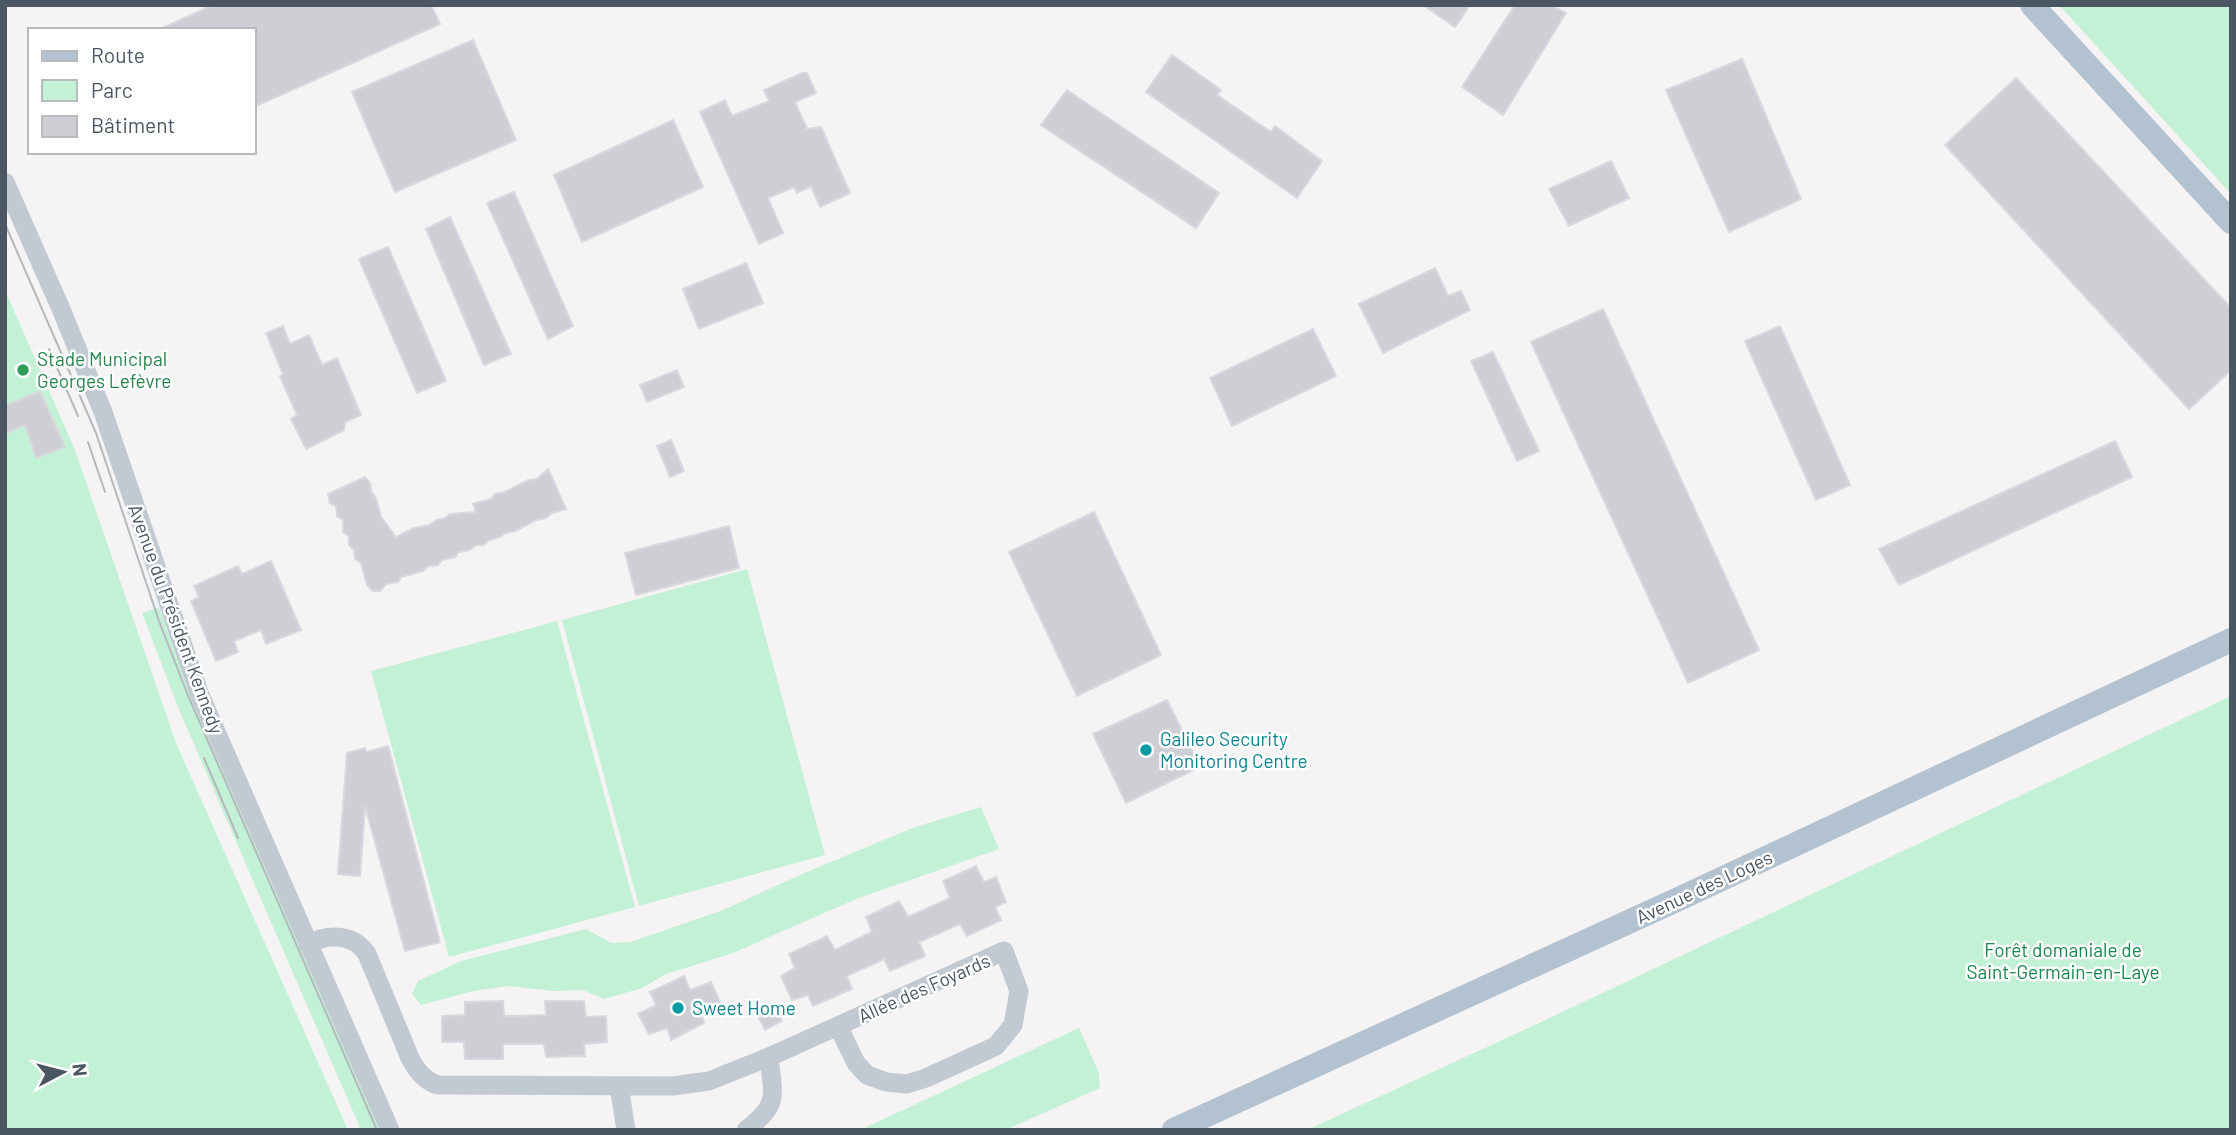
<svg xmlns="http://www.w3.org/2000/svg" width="2236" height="1135" viewBox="0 0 2236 1135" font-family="Barlow,sans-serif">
<rect width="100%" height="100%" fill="#f5f3f3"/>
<path fill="#c3f1d5" d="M 2059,5 L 2231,5 L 2231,194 Z
M 5,290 L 75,450 L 176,743 L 348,1130 L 5,1130 Z
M 747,569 L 825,855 L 639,906 L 562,620 Z
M 159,607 L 199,712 L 381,1130 L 361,1130 L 180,712 L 142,613 Z
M 557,621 L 635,907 L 449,957 L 371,671 Z
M 2231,696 L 2231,1130 L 1307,1130 L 1539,1023 Z
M 981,807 L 999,849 L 856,899 L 733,953 L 666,974 L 642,988 L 604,999 L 583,990 L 553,991 L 509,986 L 473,991 L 421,1005 L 412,994 L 418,981 L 461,961 L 586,929 L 611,943 L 631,942 L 723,910 L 809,871 L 915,827 Z
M 1079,1028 L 1099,1073 L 1100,1088 L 1005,1130 L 860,1130 Z"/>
<path fill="#cdcfd5" stroke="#d7d9de" stroke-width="2" d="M 213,5 L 431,5 L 440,24 L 254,107 L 254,30 L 158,30 Z
M 1423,5 L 1470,5 L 1455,27 Z
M 1515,5 L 1551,5 L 1566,13 L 1503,115 L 1462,87 Z
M 473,40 L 516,140 L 395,192 L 352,92 Z
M 1172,55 L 1221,90 L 1217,95 L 1271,132 L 1275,126 L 1322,161 L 1297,198 L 1146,92 Z
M 1742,59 L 1801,199 L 1729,232 L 1666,90 Z
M 802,73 L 807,73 L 816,93 L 795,102 L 807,129 L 821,127 L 850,193 L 820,207 L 811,186 L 797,193 L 794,187 L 768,198 L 783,233 L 759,244 L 700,112 L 725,100 L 732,116 L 769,101 L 764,90 Z
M 2016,78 L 2231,308 L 2231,370 L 2189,409 L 1945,145 Z
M 1067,90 L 1219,193 L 1196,228 L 1041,125 Z
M 673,120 L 703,187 L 582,242 L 554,175 Z
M 1611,161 L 1629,198 L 1569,226 L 1549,189 Z
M 514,192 L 573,326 L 548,339 L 487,203 Z
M 450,217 L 511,354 L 484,365 L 426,229 Z
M 388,247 L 446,381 L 417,393 L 359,259 Z
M 746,263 L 763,303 L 699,329 L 683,289 Z
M 1435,268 L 1448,296 L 1461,291 L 1470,310 L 1383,353 L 1359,304 Z
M 1603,309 L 1759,650 L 1688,683 L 1531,342 Z
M 283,326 L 290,344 L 309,335 L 322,365 L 337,358 L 361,415 L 345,422 L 344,430 L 306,449 L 291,419 L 297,415 L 280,376 L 283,374 L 266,333 Z
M 1780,326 L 1850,485 L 1816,500 L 1745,341 Z
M 1313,329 L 1336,376 L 1232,426 L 1210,378 Z
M 1493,352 L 1539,451 L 1517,461 L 1471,361 Z
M 677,370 L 684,387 L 647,402 L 640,385 Z
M 40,391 L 65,447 L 36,458 L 25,425 L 5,434 L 5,406 Z
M 671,440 L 684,471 L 670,477 L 657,446 Z
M 2115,441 L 2132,477 L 1899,585 L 1879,549 Z
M 548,469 L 566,509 L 552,513 L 546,518 L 536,520 L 515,531 L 505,533 L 500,537 L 490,540 L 483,545 L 476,545 L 470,550 L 459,552 L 455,557 L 442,560 L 438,565 L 428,566 L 423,571 L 401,577 L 398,582 L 386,584 L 380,591 L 373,591 L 367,585 L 361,563 L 355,559 L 354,550 L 349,545 L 349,536 L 343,532 L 343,520 L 337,516 L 336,506 L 330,503 L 328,494 L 365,477 L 370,483 L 371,491 L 376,498 L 381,517 L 396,537 L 414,528 L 430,525 L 436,520 L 445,518 L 450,514 L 476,512 L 473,504 L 491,499 L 495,494 L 505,492 L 528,480 L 537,479 Z
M 1094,512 L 1161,655 L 1077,696 L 1009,552 Z
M 729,526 L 739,568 L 636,595 L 625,553 Z
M 271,561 L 301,630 L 266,644 L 261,630 L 234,641 L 238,652 L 216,661 L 191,601 L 199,597 L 194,586 L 238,566 L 242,574 Z
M 1167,700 L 1200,767 L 1126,803 L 1093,734 Z
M 388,746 L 440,942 L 405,951 L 365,806 L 360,876 L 338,874 L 347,753 L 365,748 L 366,752 Z
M 976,866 L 984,882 L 996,877 L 1006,902 L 995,907 L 1001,920 L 967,936 L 960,924 L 919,942 L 925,956 L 890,971 L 884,959 L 847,976 L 852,989 L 813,1006 L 808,995 L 792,1000 L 781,976 L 795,968 L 789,954 L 827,936 L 835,950 L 872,932 L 866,917 L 899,901 L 908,917 L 950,898 L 943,881 Z
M 684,976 L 690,990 L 711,982 L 720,1002 L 700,1011 L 704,1023 L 671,1040 L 667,1028 L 649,1034 L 638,1014 L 656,1005 L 650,992 Z
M 503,1001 L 504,1016 L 546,1015 L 545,1001 L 584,1001 L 586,1017 L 606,1016 L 607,1042 L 584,1044 L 585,1056 L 546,1057 L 544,1044 L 503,1044 L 503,1059 L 465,1059 L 464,1042 L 442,1042 L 442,1016 L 465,1015 L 465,1002 Z
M 776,1009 L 782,1021 L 765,1030 L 759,1018 Z"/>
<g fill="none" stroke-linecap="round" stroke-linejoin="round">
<path stroke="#c1cad2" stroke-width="19" d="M 5,182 L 61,309 L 103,412 L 200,695 L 390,1130
M 308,944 C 329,933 354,934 367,954 L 410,1058 C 417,1071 423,1079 437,1085 L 673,1086 L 709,1081 L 769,1057 L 1004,951 L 1019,991 L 1013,1025 L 996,1046 L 926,1078 L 907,1084 L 886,1082 L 867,1075 L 856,1063 L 838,1026
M 619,1086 L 626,1130
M 746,1130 C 780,1104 773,1096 769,1057"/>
<path stroke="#b3c2d1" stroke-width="24" d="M 2032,5 L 2231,222
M 1174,1130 L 1683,897 L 2231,640"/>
<path stroke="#b5b8bd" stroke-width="2" d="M 5,224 L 96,433 L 159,621 L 187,693 L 377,1130
M 49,349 L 78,416
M 88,442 L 105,492
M 204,758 L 238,838"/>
</g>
<circle fill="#2e9e5b" stroke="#fff" stroke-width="2.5" cx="23" cy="370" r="7"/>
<g fill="#0f9aa8" stroke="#fff" stroke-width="2.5">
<circle cx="1146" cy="750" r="7"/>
<circle cx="678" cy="1008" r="7"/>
</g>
<g text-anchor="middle" stroke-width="5" stroke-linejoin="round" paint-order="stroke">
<g font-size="19" fill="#27864d" stroke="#fff" text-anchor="start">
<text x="37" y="366">Stade Municipal<tspan x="37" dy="22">Georges Lefèvre</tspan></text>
</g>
<g font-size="19" fill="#4a5661" stroke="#fff">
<text transform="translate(176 619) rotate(70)" y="7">Avenue du Président Kennedy</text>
<text transform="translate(1704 887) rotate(-25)" y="7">Avenue des Loges</text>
<text transform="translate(924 988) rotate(-24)" y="7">Allée des Foyards</text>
</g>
<g font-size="19" fill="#0d838f" stroke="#fff" text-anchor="start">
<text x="1160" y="746">Galileo Security<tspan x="1160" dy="22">Monitoring Centre</tspan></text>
<text x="692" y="1015">Sweet Home</text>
</g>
<g font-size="19" fill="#17864f" stroke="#fff">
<text x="2063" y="957">Forêt domaniale de<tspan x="2063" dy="22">Saint-Germain-en-Laye</tspan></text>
</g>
</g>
<rect width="2236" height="1135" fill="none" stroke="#4a5661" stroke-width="14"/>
<rect x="28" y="28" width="228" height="126" fill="#ffffff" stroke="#b7bbc0" stroke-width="2"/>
<rect x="42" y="51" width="35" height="10" fill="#b3c2d1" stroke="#b7bbc0" stroke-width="2"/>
<text x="91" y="63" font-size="21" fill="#4a5661">Route</text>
<rect x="42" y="80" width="35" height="21" fill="#c3f1d5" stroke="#b7bbc0" stroke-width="2"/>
<text x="91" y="98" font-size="21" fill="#4a5661">Parc</text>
<rect x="42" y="116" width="35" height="21" fill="#cdcfd5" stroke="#b7bbc0" stroke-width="2"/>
<text x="91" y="133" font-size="21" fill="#4a5661">Bâtiment</text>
<g transform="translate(63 1072) rotate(83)" stroke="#ffffff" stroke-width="5" paint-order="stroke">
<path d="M0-5L12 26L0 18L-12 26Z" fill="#4a5661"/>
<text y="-10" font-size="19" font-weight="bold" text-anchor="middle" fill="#4a5661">N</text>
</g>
</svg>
